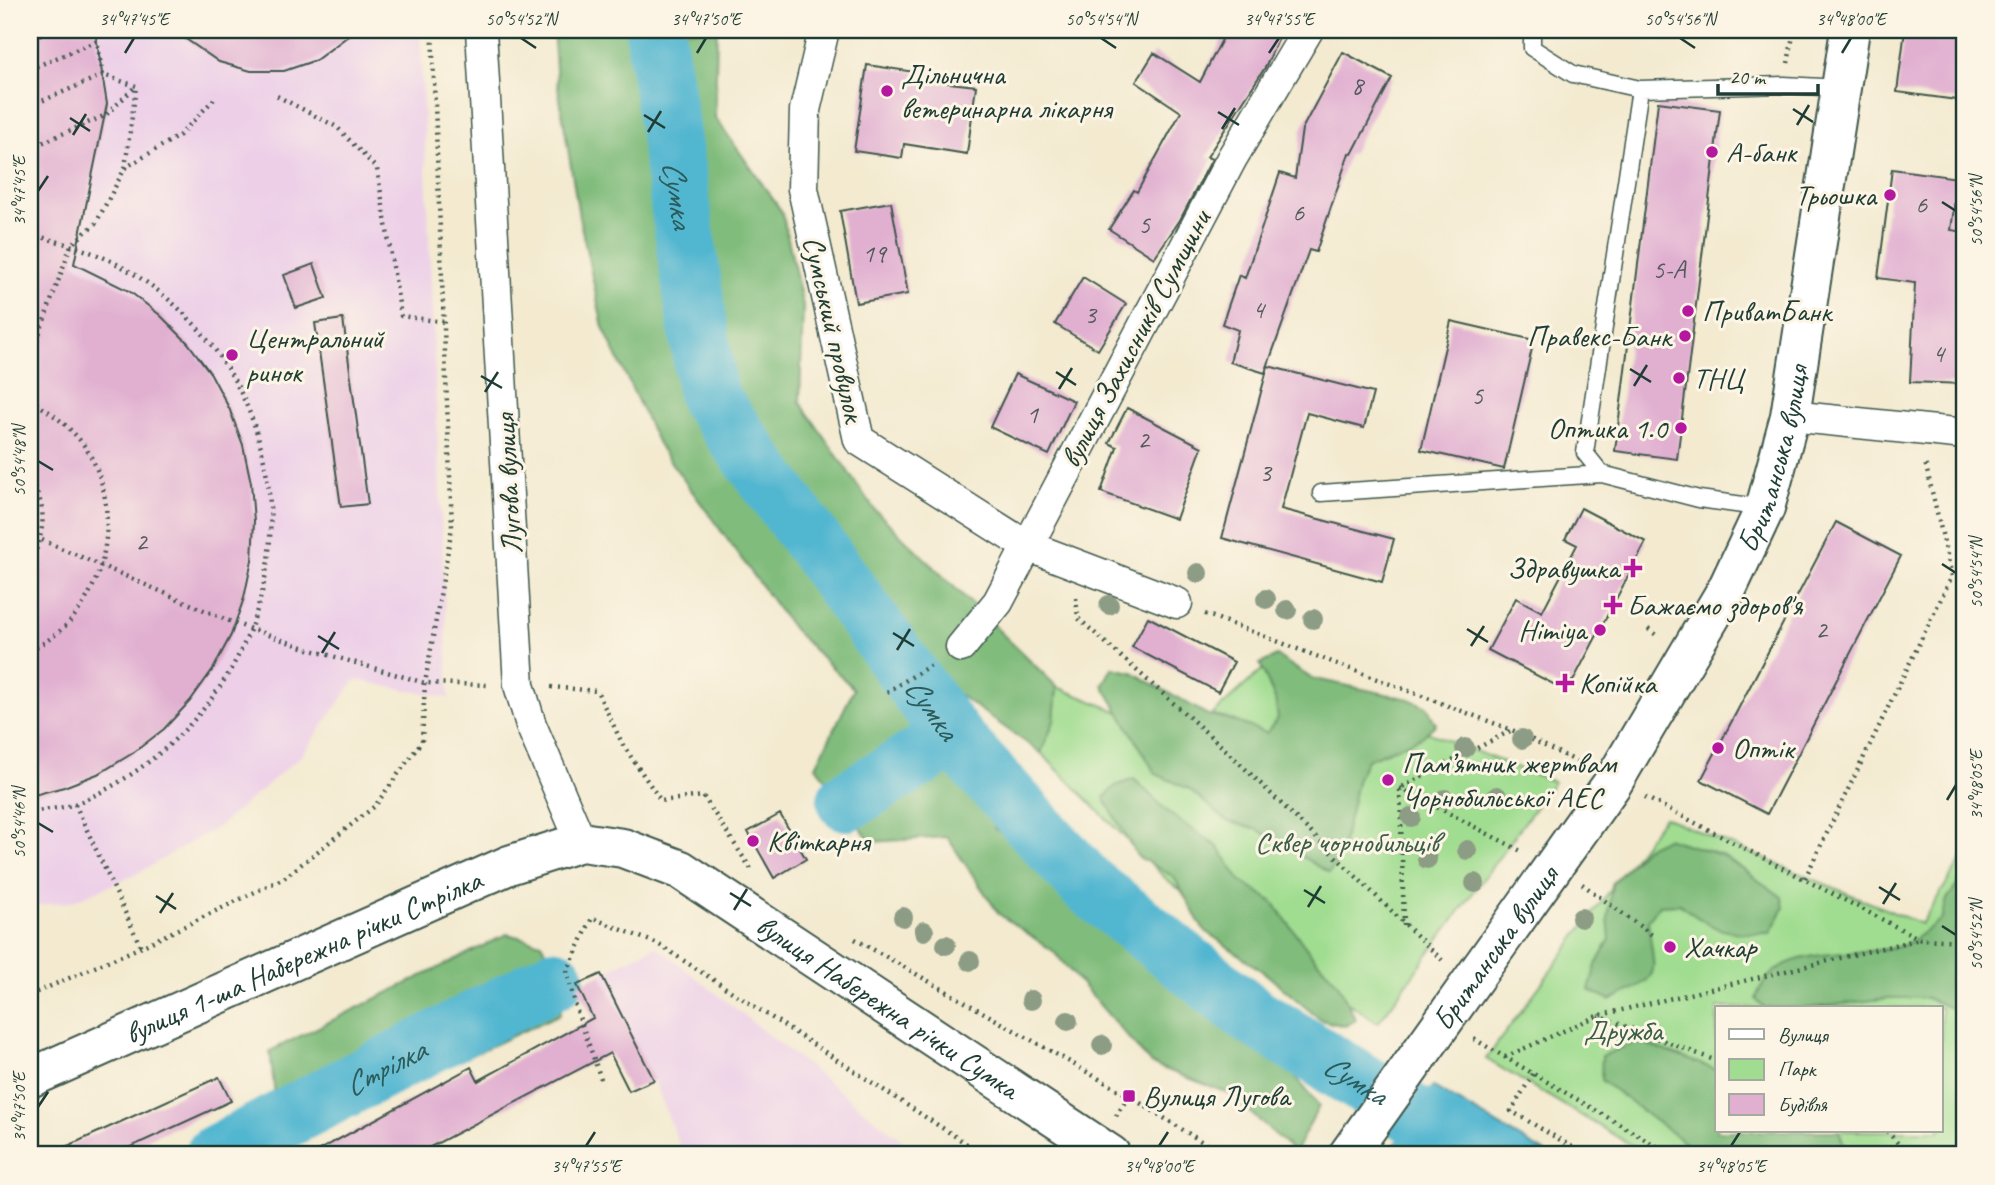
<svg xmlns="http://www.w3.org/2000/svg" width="1995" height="1185" viewBox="0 0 1995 1185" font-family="Caveat,sans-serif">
<rect width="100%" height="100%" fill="#fcf5e5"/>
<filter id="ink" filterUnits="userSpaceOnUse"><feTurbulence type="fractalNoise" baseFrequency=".0143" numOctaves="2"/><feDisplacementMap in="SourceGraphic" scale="14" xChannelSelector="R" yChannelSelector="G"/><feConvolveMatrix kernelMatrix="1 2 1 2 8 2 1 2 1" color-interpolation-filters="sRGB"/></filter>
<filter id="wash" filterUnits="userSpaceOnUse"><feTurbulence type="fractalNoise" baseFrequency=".00686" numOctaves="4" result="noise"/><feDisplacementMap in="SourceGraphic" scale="28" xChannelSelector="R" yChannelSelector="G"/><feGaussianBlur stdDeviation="1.57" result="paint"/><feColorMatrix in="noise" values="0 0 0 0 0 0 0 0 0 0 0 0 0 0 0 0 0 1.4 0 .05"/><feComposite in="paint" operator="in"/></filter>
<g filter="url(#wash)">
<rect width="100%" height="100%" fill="#f3ead0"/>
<path fill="#edd0e8" d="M 30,30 L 420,30 L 449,698 L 355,680 L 301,756 L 219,826 L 135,875 L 90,894 L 70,902 L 30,906 Z
M 656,946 L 913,1149 L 913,1155 L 683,1155 L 654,1080 L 601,974 Z"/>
<path fill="#a1dd91" stroke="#608d62" stroke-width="2" fill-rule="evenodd" d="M 1264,668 L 1554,782 L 1378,1023 L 1169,882 L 1041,753 L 1054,721 L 1057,687 L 1186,739 Z
M 1664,817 L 1921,924 L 1965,854 L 1965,1155 L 1648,1155 L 1486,1059 ZM 1717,1008 L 1941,1008 L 1941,1131 L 1717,1131 Z"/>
<path fill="#80bc7b" stroke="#507c58" stroke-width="2" d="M 553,30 L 717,30 L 715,117 L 782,212 L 803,306 L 800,402 L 874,509 L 1057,687 L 1054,721 L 1041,753 L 937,679 L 967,750 L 997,776 L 994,828 L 1081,889 L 1108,931 L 1256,1015 L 1282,1060 L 1319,1106 L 1295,1152 L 1228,1093 L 1151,1064 L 1053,951 L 999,914 L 947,837 L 871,842 L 816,766 L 854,689 L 793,629 L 659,446 L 603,327 L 579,216 L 557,81 Z
M 1277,656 L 1311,678 L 1409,699 L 1427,707 L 1436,724 L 1422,737 L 1367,760 L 1358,778 L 1340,857 L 1329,873 L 1258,830 L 1227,821 L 1189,789 L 1156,774 L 1103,685 L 1112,668 L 1132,672 L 1208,715 L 1229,719 L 1266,733 L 1278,718 L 1275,699 L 1260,664 Z
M 1134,779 L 1170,814 L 1218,847 L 1240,880 L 1273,902 L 1310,953 L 1337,982 L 1356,1020 L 1345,1026 L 1321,1020 L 1266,974 L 1203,929 L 1174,877 L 1137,856 L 1104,798 L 1115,786 Z
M 1666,838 L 1724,856 L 1782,897 L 1784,908 L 1770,933 C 1724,935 1715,931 1679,904 L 1660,905 L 1648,920 C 1654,979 1666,974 1610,1000 L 1589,990 L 1596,965 L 1610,939 L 1608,919 L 1612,884 L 1645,848 Z
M 1965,875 L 1965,1014 L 1927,998 L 1890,998 L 1810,1008 L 1765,1008 L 1756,999 C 1773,941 1852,959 1897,947 C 1912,944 1929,927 1942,919 L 1947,899 Z
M 507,934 L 542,943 L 566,989 L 560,1014 L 280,1144 L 270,1051 Z
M 1638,1041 L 1717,1070 L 1717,1131 L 1839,1131 L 1845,1148 L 1839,1155 L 1701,1155 L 1601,1080 L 1602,1056 Z"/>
<path fill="#51b6d0" stroke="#387a82" stroke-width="2" d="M 1432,1086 L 1549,1155 L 1387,1155 Z"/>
<path fill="#f3ead0" d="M 1434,1083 L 1387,1155 L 1383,1155 L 1430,1084 Z"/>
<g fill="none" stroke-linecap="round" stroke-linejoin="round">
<g stroke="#51b6d0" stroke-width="60">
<path id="s1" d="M 655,30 L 708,396 L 953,737 L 1088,885 L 1253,1016 L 1479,1155"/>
<path d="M 847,801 L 953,737"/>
<path id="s2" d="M 215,1155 L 555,979"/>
</g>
</g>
<g id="blocks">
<path fill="#e1b0d1" d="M 53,30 L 95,30 L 107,104 L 74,264 L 129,291 L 160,315 L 188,343 L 211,374 L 229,408 L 243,445 L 251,483 L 254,521 L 252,560 L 244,598 L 231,635 L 213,669 L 190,701 L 164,729 L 133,753 L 100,773 L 64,787 L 30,796 L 30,40 Z
M 173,30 L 356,30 L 316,60 L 284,71 L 251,71 L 219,62 Z
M 1227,30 L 1282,30 L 1266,66 L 1207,157 L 1212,159 L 1180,220 L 1154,258 L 1109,229 L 1134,190 L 1137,192 L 1181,112 L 1136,82 L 1154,53 L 1200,82 Z
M 1905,30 L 1965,30 L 1957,100 L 1897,92 Z
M 1343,52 L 1392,78 L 1352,154 L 1349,153 L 1316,252 L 1309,250 L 1265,373 L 1230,362 L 1238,330 L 1222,324 L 1239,275 L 1245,278 L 1280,173 L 1295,178 L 1302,129 Z
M 867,65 L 915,72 L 914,79 L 976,86 L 967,154 L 904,144 L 902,158 L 854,151 Z
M 1658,102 L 1720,110 L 1677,459 L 1615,451 Z
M 1892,169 L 1958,178 L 1951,230 L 1965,232 L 1965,266 L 1958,323 L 1965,323 L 1965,384 L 1910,382 L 1915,283 L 1878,278 Z
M 891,202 L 908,294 L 856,303 L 840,211 Z
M 314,264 L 326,298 L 296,308 L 284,275 Z
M 1083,277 L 1126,304 L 1098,350 L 1055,324 Z
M 343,319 L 368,504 L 341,507 L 315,323 Z
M 1451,321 L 1534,340 L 1504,469 L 1421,450 Z
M 1268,366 L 1373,393 L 1364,428 L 1307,413 L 1281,509 L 1394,539 L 1382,582 L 1222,538 Z
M 1015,374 L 1074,401 L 1049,455 L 990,427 Z
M 1127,408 L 1202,447 L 1176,519 L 1101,492 L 1117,447 L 1109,443 Z
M 1581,508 L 1646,542 L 1573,681 L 1557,686 L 1488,650 L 1516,598 L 1542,612 L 1577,545 L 1565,539 Z
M 1836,522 L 1901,556 L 1767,814 L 1701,780 Z
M 1148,617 L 1234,662 L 1218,692 L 1132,647 Z
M 780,814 L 806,859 L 774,878 L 748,832 Z
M 601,974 L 654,1080 L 629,1091 L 610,1053 L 415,1155 L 310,1155 L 471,1067 L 478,1081 L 593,1018 L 577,985 Z
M 219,1077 L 231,1101 L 113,1155 L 48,1155 Z"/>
</g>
</g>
<g filter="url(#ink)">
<use href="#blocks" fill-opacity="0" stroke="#3f574b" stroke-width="2"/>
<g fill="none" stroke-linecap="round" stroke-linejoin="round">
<defs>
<path id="service" d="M 1532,30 L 1532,48 L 1573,74 L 1640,89
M 1321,493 L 1602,474
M 1765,508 L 1699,499 L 1602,474 L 1585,453 L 1640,89 L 1784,85 L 1841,88"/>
<path id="minor" d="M 481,30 L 519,685 L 531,725 L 581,842
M 824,30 L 805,110 L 803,189 L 859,440 L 1025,545 L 1177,603
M 1790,416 L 1965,434
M 961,647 L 998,602 L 1232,158 L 1308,30"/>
<g id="secondary">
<path id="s3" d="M 30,1078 L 509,865 L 581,842 L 623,848 L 681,870 L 1111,1155"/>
<path id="s4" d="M 1348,1155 L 1612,784 L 1727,589 L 1765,508 L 1790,416 L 1850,30"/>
</g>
</defs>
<use href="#service" stroke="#3f574b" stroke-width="19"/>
<use href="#minor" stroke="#3f574b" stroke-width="33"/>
<use href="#secondary" stroke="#3f574b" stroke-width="42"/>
<path stroke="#3f574b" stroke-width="4.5" stroke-dasharray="2 5" stroke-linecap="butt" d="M 1788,63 L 1794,30
M 30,69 L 97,41 L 103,75
M 277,96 L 337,127 L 377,169 L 401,316 L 444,322
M 30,106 L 103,75 L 136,86
M 30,148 L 106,115 L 136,86
M 125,168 L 136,87
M 30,234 C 59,242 88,249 115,263 C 282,352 321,570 200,713 C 168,751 123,785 77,803 C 63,809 45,809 30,812
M 30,360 L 71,245 L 96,223 L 125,168 L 180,135 L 216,97
M 30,400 C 50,411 68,425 83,444 C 130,510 105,617 30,650
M 30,481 C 50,508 43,537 30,565
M 42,540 L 234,623 L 308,649 L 425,683 L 490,685
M 1076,598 L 1078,618 L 1227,751 L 1442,960
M 1205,614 L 1512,730 L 1578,762
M 1648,629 L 1659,637
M 551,687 L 597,691 L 623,745 L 661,801 L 703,796 L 753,872
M 887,692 L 934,663
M 1400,788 L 1523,852
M 1645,797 L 1920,939 L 1965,941
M 75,804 L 141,947
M 1805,878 L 1952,576 L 1925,462
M 1582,884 L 1652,935
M 1404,925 L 1400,788 L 1512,730
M 855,939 L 1129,1096 L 1223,1155
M 30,995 L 141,947 L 284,878 L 375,806 L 422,741 L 425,683 L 452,527 L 432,30
M 1598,1016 L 1717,1061
M 1474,1039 L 1672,1155
M 1505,1057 L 1597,1016 L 1920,939
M 1533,1074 L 1511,1111 L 1586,1155
M 601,1079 L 577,1011 L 567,972 L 592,918 L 658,944 L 984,1155
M 1116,1116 L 1129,1096
M 1887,1131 L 1908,1155"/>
<use href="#service" stroke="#fff" stroke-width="16"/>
<use href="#minor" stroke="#fff" stroke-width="30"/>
<use href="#secondary" stroke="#fff" stroke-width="38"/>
</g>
<g fill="#8d9c85">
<circle cx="1198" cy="573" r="10"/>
<circle cx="1266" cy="599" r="10"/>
<circle cx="1109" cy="605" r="10"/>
<circle cx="1287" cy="610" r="10"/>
<circle cx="1313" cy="619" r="10"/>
<circle cx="1522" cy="739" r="10"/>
<circle cx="1465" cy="748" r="10"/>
<circle cx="1497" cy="796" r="10"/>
<circle cx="1445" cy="799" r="10"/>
<circle cx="1411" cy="817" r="10"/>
<circle cx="1467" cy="850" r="10"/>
<circle cx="1427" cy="859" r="10"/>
<circle cx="1475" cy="883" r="10"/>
<circle cx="903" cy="917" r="10"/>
<circle cx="1581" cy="918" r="10"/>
<circle cx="924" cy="931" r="10"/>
<circle cx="946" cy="945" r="10"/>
<circle cx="970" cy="961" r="10"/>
<circle cx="1031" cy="1000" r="10"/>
<circle cx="1068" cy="1021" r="10"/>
<circle cx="1102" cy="1045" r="10"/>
</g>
</g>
<path fill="none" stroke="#1f3d34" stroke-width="2.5" d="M 521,38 L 536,48M 1101,38 L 1116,48M 1680,38 L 1695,48M 125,53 L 134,38M 697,53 L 706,38M 1269,53 L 1279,38M 1842,53 L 1851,38M 1793,109 L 1813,122M 1218,112 L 1239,125M 644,115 L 665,128M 70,118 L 90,131M 1797,125 L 1809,105M 1222,129 L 1235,108M 648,132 L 661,111M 73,135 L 86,114M 38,191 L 48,176M 1942,202 L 1956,211M 1630,369 L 1651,382M 1056,372 L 1076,385M 481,376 L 502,388M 1634,386 L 1647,365M 1059,389 L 1072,368M 485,392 L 498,372M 38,461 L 53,470M 1942,564 L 1956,573M 1467,629 L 1488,642M 893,633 L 914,646M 318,636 L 339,649M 1471,646 L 1484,626M 897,650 L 910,629M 322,653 L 335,632M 1947,800 L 1956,785M 38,823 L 53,832M 1879,887 L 1900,900M 1304,890 L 1325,903M 730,893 L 751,906M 156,896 L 176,909M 1883,904 L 1896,883M 1308,907 L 1321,886M 734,910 L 747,889M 160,913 L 173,893M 1942,926 L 1956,935M 38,1107 L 48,1092M 586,1146 L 595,1132M 1159,1146 L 1168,1132M 1731,1146 L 1740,1132"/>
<g fill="#b5179e" stroke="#fcf5e5" stroke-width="2.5">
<circle cx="887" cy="91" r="7"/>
<circle cx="1712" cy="152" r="7"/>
<circle cx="1890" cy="195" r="7"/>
<circle cx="1688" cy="311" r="7"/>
<circle cx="1685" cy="336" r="7"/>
<circle cx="232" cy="355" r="7"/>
<circle cx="1679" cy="378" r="7"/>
<circle cx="1681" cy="428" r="7"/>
<path d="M1629.5 557.5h7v7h7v7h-7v7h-7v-7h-7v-7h7z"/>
<path d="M1609.5 594.5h7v7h7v7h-7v7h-7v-7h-7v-7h7z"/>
<circle cx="1600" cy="630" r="7"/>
<path d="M1561.5 672.5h7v7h7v7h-7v7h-7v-7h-7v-7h7z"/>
<circle cx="1718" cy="748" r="7"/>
<circle cx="1388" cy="780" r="7"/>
<circle cx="753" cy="841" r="7"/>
<circle cx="1670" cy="947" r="7"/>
<rect x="1122" y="1089" width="14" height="14" rx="3.5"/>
</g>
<g text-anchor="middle" stroke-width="6" stroke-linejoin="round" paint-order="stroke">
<g font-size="26" fill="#505a5b">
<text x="1357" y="94">8</text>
<text x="1921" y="213">6</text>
<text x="1298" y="221">6</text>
<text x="1144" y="233">5</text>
<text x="874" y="262">19</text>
<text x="1669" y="278">5-А</text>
<text x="1258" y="318">4</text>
<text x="1090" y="323">3</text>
<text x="1938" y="362">4</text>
<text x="1477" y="404">5</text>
<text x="1032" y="423">1</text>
<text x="1143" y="448">2</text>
<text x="1265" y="481">3</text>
<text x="141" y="550">2</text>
<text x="1821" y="638">2</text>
</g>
<g font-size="30" fill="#1f3d34" stroke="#fcf5e5" text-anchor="start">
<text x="901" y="84">Дільнична<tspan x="901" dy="34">ветеринарна лікарня</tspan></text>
<text x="1726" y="162">А-банк</text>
<text x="1876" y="205" text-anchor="end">Трьошка</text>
<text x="1702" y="321">ПриватБанк</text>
<text x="1671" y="346" text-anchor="end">Правекс-Банк</text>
<text x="246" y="348">Центральний<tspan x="246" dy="34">ринок</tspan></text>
<text x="1693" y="388">ТНЦ</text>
<text x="1667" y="438" text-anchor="end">Оптика 1.0</text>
<text x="1619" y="578" text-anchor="end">Здравушка</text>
<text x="1627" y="615">Бажаємо здоров'я</text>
<text x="1586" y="640" text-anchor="end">Himiya</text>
<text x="1579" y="693">Копійка</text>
<text x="1732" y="758">Оптік</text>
<text x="1402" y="773">Пам’ятник жертвам<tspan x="1402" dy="34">Чорнобильської АЕС</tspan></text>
<text x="767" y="851">Квіткарня</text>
<text x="1684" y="957">Хачкар</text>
<text x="1143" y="1106">Вулиця Лугова</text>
</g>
<g font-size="30" fill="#1f3d34" stroke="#fcf5e5">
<text transform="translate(834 329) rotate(77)" y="10">Сумський провулок</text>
<text transform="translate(1135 339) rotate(-62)" y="10">вулиця Захисників Сумщини</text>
<text dy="10" stroke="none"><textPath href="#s4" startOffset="821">Британська вулиця</textPath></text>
<text transform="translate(508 484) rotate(-93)" y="10">Лугова вулиця</text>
<text dy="10" stroke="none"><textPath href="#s4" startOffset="254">Британська вулиця</textPath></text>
<text dy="10" stroke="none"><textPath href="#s3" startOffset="299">вулиця 1-ша Набережна річки Стрілка</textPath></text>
<text dy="10" stroke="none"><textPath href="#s3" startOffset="952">вулиця Набережна річки Сумка</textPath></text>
</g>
<g font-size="30" fill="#395d47" stroke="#fcf5e5">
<text x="1347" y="852">Сквер чорнобильців</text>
<text x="1623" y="1040">Дружба</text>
</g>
<g font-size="32" font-style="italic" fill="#2c5b5b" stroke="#fcf5e5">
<text dy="11" stroke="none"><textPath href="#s1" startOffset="166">Сумка</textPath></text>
<text dy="11" stroke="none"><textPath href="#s1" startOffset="754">Сумка</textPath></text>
<text dy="11" stroke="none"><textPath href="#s2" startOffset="191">Стрілка</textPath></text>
<text dy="11" stroke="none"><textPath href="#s1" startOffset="1321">Сумка</textPath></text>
</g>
</g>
<rect width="1995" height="1185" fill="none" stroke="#fcf5e5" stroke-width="77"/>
<rect x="1715" y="1006" width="228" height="126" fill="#fcf5e5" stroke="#a4ab9e" stroke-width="2"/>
<rect x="1729" y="1029" width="35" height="10" fill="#ffffff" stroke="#a4ab9e" stroke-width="2"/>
<text x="1778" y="1042" font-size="21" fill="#1f3d34">Вулиця</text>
<rect x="1729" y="1059" width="35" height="21" fill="#a1dd91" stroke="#a4ab9e" stroke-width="2"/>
<text x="1778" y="1076" font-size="21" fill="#1f3d34">Парк</text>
<rect x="1729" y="1094" width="35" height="21" fill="#e1b0d1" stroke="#a4ab9e" stroke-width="2"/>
<text x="1778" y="1112" font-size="21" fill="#1f3d34">Будівля</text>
<path d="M1718 84v10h100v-10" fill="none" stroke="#1f3d34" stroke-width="3.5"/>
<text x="1729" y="84" font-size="21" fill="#1f3d34" stroke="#fcf5e5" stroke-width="5" paint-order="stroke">20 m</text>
<rect x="38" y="38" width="1918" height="1108" fill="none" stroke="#1f3d34" stroke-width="2.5"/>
<g font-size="18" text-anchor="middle" fill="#1f3d34">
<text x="134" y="25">34°47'45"E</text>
<text x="521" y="25">50°54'52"N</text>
<text x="706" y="25">34°47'50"E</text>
<text x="1101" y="25">50°54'54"N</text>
<text x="1279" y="25">34°47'55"E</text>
<text x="1680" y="25">50°54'56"N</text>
<text x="1851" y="25">34°48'00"E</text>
<text transform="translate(19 191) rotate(-90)" y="6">34°47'45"E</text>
<text transform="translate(1976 211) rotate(-90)" y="6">50°54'56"N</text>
<text transform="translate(19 461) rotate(-90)" y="6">50°54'48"N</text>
<text transform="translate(1976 573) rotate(-90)" y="6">50°54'54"N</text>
<text transform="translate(1976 785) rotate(-90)" y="6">34°48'05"E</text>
<text transform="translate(19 823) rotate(-90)" y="6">50°54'46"N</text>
<text transform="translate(1976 935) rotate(-90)" y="6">50°54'52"N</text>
<text transform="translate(19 1107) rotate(-90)" y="6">34°47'50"E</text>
<text x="586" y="1172">34°47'55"E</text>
<text x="1159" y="1172">34°48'00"E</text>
<text x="1731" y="1172">34°48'05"E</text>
</g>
</svg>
